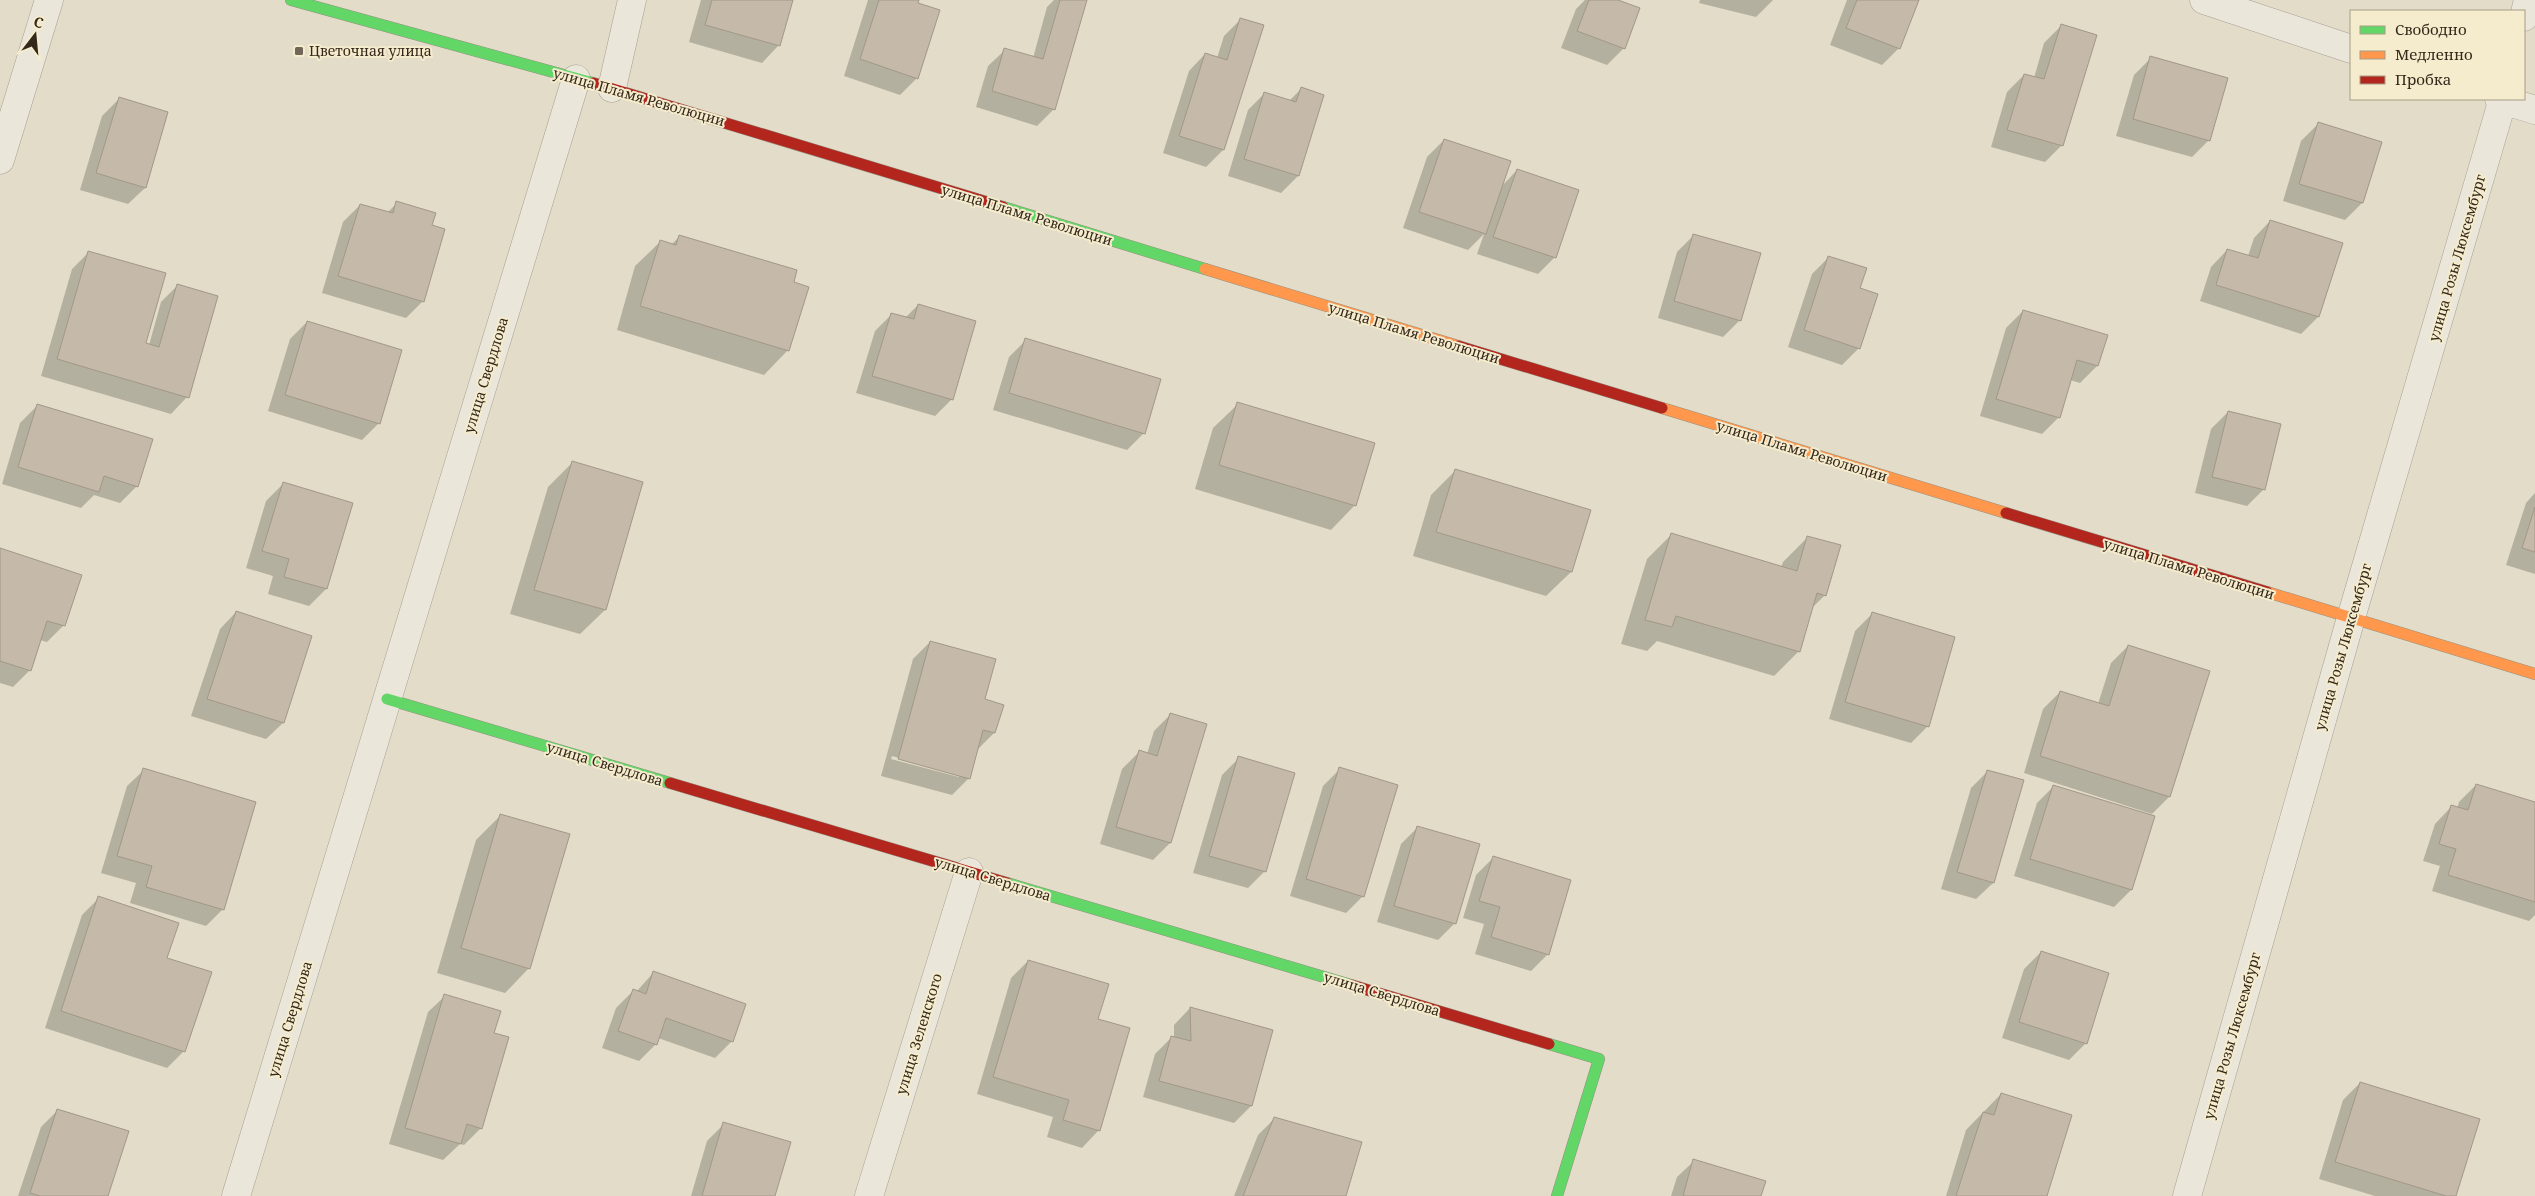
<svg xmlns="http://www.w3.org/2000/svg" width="2535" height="1196" viewBox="0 0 2535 1196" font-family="'Noto Serif',serif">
<rect width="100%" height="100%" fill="#e2dcc8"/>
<path fill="#0003" fill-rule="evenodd" d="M 701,0 L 792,0 L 778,46 L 762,63 L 689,42 Z
M 868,0 L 917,0 L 917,78 L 900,95 L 844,76 Z
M 1054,0 L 1086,0 L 1054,109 L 1037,126 L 976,107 L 988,66 L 1005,50 L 1033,58 L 1047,7 Z
M 1585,0 L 1615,0 L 1624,48 L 1607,65 L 1561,48 L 1576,9 Z
M 1700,0 L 1773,0 L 1756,17 L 1699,3 Z
M 1847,0 L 1918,0 L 1899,48 L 1882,65 L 1830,45 Z
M 1241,19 L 1262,26 L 1223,150 L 1206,167 L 1163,153 L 1189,71 L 1205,54 L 1217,58 L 1224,36 Z
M 2061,26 L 2062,145 L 2045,162 L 1991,147 L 2007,92 L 2024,75 L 2034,78 L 2044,43 Z
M 2151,58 L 2209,140 L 2192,157 L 2116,136 L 2134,75 Z
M 1301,89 L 1323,96 L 1298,176 L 1281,193 L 1228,176 L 1248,110 L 1265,93 L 1289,101 Z
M 119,99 L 145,188 L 128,204 L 80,190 L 102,116 Z
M 2318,124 L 2362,203 L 2345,220 L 2283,201 L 2301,141 Z
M 1444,140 L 1501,187 L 1517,170 L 1577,191 L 1554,258 L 1538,274 L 1477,254 L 1484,234 L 1468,250 L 1403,228 L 1427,157 Z
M 397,203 L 423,301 L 406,318 L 322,293 L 343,222 L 360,205 L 387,213 Z
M 2270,221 L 2318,317 L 2301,334 L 2200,301 L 2211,267 L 2227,250 L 2248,256 L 2254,238 Z
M 1694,235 L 1740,320 L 1723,337 L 1658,318 L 1677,252 Z
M 680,236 L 788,350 L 764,375 L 617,330 L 635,266 L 660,242 L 671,245 Z
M 89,252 L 144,344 L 149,345 L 161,302 L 178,285 L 187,397 L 171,414 L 41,376 L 72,269 Z
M 1829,257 L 1859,348 L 1842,365 L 1788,347 L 1812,274 Z
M 918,305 L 952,399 L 935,416 L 856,393 L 875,331 L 892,314 L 905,318 Z
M 2023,311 L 2097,366 L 2080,383 L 2070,380 L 2059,417 L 2042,434 L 1980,416 L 2006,328 Z
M 307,322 L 379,423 L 362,440 L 268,411 L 290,339 Z
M 1026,340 L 1144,433 L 1127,450 L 993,410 L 1009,357 Z
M 1238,404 L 1355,505 L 1331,530 L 1195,489 L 1213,428 Z
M 37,406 L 137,486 L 120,503 L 94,495 L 81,508 L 2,484 L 20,423 Z
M 2228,412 L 2264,489 L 2247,506 L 2195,493 L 2211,429 Z
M 572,463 L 642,483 L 605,610 L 580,634 L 510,614 L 548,487 Z
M 1455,471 L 1571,572 L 1546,596 L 1413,556 L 1431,495 Z
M 283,484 L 326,589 L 309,606 L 268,594 L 273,576 L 246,568 L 266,501 Z
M 2535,493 L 2535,574 L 2506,565 L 2526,503 Z
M 1671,535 L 1781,568 L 1783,562 L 1808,537 L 1825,595 L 1811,609 L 1799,651 L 1774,676 L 1657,641 L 1647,651 L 1621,644 L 1647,559 Z
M 0,550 L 64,625 L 47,642 L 40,640 L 30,670 L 13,687 L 0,683 Z
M 236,612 L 283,723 L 266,739 L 191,716 L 220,629 Z
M 1872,614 L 1928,726 L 1911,743 L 1829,719 L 1855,631 Z
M 930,642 L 983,700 L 994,733 L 977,750 L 969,778 L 952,795 L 881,776 L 913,659 ZM 892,756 L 959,775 L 959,777 L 891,759 Z
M 2128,646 L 2169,797 L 2152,814 L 2024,773 L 2043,709 L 2060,692 L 2098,704 L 2111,663 Z
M 1171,714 L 1206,725 L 1170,843 L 1153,860 L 1100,844 L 1122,769 L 1139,752 L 1147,754 L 1154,731 Z
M 1239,758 L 1265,871 L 1248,888 L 1193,873 L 1222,775 Z
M 1340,769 L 1363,896 L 1346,913 L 1290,896 L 1323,786 Z
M 144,770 L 223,909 L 206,926 L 130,903 L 136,883 L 101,873 L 127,786 Z
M 1988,771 L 1993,883 L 1976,899 L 1941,889 L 1971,788 Z
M 2476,785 L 2535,804 L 2535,915 L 2529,921 L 2432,891 L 2440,866 L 2423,861 L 2435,824 L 2451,807 L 2457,809 L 2459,802 Z
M 2054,786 L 2153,817 L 2131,890 L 2114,907 L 2014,876 L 2037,803 Z
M 501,815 L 529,968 L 505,993 L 437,973 L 476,840 Z
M 1418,827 L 1455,923 L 1438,940 L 1377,922 L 1401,844 Z
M 1493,858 L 1548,954 L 1531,971 L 1475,954 L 1484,924 L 1463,918 L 1476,875 Z
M 99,898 L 166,958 L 184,1051 L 167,1068 L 45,1028 L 82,915 Z
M 2041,952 L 2086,1043 L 2069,1060 L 2002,1038 L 2024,969 Z
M 1028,961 L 1097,1019 L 1129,1029 L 1098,1131 L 1082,1148 L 1047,1137 L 1053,1117 L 977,1094 L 1011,978 Z
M 654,972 L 732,1041 L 715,1058 L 658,1038 L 656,1044 L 639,1061 L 602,1048 L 616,1008 L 633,991 L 636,992 Z
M 445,996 L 493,1034 L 481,1128 L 464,1145 L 460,1144 L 443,1160 L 389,1144 L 428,1012 Z
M 1190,1008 L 1272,1030 L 1251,1106 L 1234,1123 L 1143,1097 L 1155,1054 L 1172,1037 L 1174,1038 L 1174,1025 Z
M 2360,1083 L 2455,1196 L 2375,1196 L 2319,1179 L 2343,1100 Z
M 2001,1094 L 2046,1196 L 1946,1196 L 1966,1130 Z
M 58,1110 L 107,1196 L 18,1196 L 41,1127 Z
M 1275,1118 L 1345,1196 L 1234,1196 L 1258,1135 Z
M 724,1124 L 774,1196 L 691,1196 L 707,1141 Z
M 1694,1161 L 1760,1196 L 1671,1196 L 1677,1177 Z"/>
<path fill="#c5baa9" stroke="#a29788" d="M 712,0 L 793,0 L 780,46 L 705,25 Z
M 879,0 L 919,0 L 918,3 L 940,10 L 918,79 L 860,59 Z
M 1060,0 L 1087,0 L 1055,110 L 992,91 L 1004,48 L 1043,59 Z
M 1589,0 L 1618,0 L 1640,8 L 1625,49 L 1577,31 Z
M 1857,0 L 1919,0 L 1900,49 L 1846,28 Z
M 1240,18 L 1264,25 L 1224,150 L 1179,136 L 1205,53 L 1227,60 Z
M 2061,24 L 2097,35 L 2063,146 L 2007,130 L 2024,74 L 2044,79 Z
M 2150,56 L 2228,78 L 2210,141 L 2133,119 Z
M 1301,87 L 1324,95 L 1299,176 L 1244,159 L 1264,92 L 1296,102 Z
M 119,97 L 168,112 L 146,188 L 96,173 Z
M 2318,122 L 2382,142 L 2363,203 L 2299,184 Z
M 1444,139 L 1511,161 L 1486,234 L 1419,212 Z
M 1517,169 L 1579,190 L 1556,258 L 1493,237 Z
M 396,201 L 436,213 L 432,225 L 445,229 L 424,302 L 338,276 L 360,204 L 393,213 Z
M 2270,220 L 2343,243 L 2319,317 L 2216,285 L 2227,249 L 2258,258 Z
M 1693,234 L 1761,253 L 1741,321 L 1674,301 Z
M 679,235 L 797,270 L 794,282 L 809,287 L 789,351 L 640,306 L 660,240 L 676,245 Z
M 88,251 L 166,273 L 146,343 L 159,347 L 177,284 L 218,296 L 189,398 L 57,359 Z
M 1828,256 L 1867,268 L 1860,288 L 1878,294 L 1860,349 L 1804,330 Z
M 918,304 L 976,321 L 953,400 L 872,376 L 891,313 L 914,319 Z
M 2023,310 L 2108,335 L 2098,366 L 2077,360 L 2060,418 L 1996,399 Z
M 307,321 L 402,350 L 380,424 L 285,395 Z
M 1025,338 L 1161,379 L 1145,434 L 1009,393 Z
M 1237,402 L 1375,443 L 1356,506 L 1219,465 Z
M 37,404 L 153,439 L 138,487 L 104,476 L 99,492 L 18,467 Z
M 2228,411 L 2281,424 L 2265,490 L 2212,477 Z
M 572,461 L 643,482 L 606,610 L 534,590 Z
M 1455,469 L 1591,510 L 1572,572 L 1436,532 Z
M 283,482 L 353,503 L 327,589 L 284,577 L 289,559 L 262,551 Z
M 2535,507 L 2535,552 L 2522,548 Z
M 1671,533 L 1797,571 L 1807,536 L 1841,545 L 1826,596 L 1817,593 L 1800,652 L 1676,616 L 1672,627 L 1645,620 Z
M 0,548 L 82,575 L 65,626 L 47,621 L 31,671 L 0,661 Z
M 236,611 L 312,636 L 284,723 L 207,699 Z
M 1872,612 L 1955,637 L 1929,727 L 1845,702 Z
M 930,641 L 996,659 L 985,699 L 1004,705 L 995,733 L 983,730 L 970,779 L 898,759 Z
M 2128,645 L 2210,671 L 2170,797 L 2040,756 L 2060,691 L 2109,706 Z
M 1170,713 L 1207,724 L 1171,843 L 1116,827 L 1139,750 L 1157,756 Z
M 1238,756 L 1295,773 L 1266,872 L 1209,856 Z
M 1339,767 L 1398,785 L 1364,897 L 1306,879 Z
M 143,768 L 256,802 L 224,910 L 146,887 L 152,866 L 117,856 Z
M 1987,770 L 2024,780 L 1994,883 L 1957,872 Z
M 2476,784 L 2535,802 L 2535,902 L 2448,875 L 2456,849 L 2439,844 L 2451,805 L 2468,810 Z
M 2053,785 L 2155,816 L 2132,890 L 2030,859 Z
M 500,814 L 570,834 L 530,969 L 461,948 Z
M 1417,826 L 1480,844 L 1456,924 L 1394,906 Z
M 1493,856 L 1571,880 L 1549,955 L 1491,937 L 1500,907 L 1479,901 Z
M 98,896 L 179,923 L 167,958 L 212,972 L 185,1052 L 61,1011 Z
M 2041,951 L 2109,973 L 2087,1044 L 2019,1022 Z
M 1028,960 L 1109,984 L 1098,1019 L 1130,1028 L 1100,1131 L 1063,1120 L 1069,1100 L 993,1077 Z
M 653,971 L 746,1004 L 733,1042 L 666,1018 L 657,1045 L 618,1031 L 633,989 L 646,994 Z
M 444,994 L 501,1011 L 494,1033 L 509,1037 L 482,1129 L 467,1124 L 461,1144 L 405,1128 Z
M 1190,1007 L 1273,1030 L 1252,1106 L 1159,1081 L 1171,1036 L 1191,1041 Z
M 2360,1082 L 2480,1119 L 2456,1196 L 2446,1196 L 2335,1162 Z
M 2001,1093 L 2072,1115 L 2047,1196 L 1956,1196 L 1983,1112 L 1994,1115 Z
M 57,1109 L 129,1131 L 108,1196 L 40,1196 L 30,1193 Z
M 1274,1117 L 1362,1142 L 1346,1196 L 1243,1196 Z
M 723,1122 L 791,1142 L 775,1196 L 702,1196 Z
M 1693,1159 L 1766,1181 L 1761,1196 L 1683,1196 Z"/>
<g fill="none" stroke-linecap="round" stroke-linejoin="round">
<defs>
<path id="street" d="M 2204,0 L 2351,49
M 2524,17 L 2528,0
M 612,88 L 632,0
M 2499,99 L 2535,110
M 0,160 L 49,0
M 236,1196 L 576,79
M 869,1196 L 969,872
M 2187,1196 L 2351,618 L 2503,99"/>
<path id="fast" d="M 291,0 L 593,83
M 1003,207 L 1205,269
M 387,699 L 670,783
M 1007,883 L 1351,985
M 1549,1044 L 1599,1059 L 1557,1196"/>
<path id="slow" d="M 1205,269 L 1458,346
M 1662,408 L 2006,513
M 2267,592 L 2535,674"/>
<path id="jam" d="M 593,83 L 1003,207
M 1458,346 L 1662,408
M 2006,513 L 2267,592
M 670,783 L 1007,883
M 1351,985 L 1549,1044"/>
</defs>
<use href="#street" stroke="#a7a092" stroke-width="29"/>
<use href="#fast" stroke="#969082" stroke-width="12"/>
<use href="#slow" stroke="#969082" stroke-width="12"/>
<use href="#jam" stroke="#969082" stroke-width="12"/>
<use href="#street" stroke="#eae6da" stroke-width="28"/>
<use href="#fast" stroke="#63d668" stroke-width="11"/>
<use href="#slow" stroke="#ff974d" stroke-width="11"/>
<use href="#jam" stroke="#b3261e" stroke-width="11"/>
</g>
<rect fill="#716758" stroke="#f5ebcd" stroke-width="2" x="294" y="46" width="10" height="10" rx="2.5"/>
<g text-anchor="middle" stroke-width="4" stroke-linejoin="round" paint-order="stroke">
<g font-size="14" fill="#34281b" stroke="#f5ebcd" text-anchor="start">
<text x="309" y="56">Цветочная улица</text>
</g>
<g font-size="14" fill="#34281b" stroke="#f5ebcd">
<text transform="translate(639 97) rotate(16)" y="5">улица Пламя Революции</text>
<text transform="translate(1027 215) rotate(17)" y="5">улица Пламя Революции</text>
<text transform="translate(2457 258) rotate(-74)" y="5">улица Розы Люксембург</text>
<text transform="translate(1414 333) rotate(17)" y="5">улица Пламя Революции</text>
<text transform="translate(486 375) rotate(-73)" y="5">улица Свердлова</text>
<text transform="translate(1802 451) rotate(17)" y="5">улица Пламя Революции</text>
<text transform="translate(2189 569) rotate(17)" y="5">улица Пламя Революции</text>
<text transform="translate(2343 647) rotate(-74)" y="5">улица Розы Люксембург</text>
<text transform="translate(605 764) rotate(17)" y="5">улица Свердлова</text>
<text transform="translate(993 879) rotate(17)" y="5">улица Свердлова</text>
<text transform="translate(1382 994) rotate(17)" y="5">улица Свердлова</text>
<text transform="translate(290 1019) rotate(-73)" y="5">улица Свердлова</text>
<text transform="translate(919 1034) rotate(-73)" y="5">улица Зеленского</text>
<text transform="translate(2232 1036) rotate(-74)" y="5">улица Розы Люксембург</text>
</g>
</g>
<rect x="2350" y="10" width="175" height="90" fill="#f5ebcd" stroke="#a89d86"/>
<rect x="2360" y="26" width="25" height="8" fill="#63d668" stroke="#a89d86"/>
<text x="2395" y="35" font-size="15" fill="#34281b">Свободно</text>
<rect x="2360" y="51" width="25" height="8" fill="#ff974d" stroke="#a89d86"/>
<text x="2395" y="60" font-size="15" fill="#34281b">Медленно</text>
<rect x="2360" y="76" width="25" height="8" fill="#b3261e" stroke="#a89d86"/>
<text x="2395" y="85" font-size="15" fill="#34281b">Пробка</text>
<g transform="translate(35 35) rotate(16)" stroke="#f5ebcd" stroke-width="4" paint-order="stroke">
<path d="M0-4L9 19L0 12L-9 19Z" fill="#34281b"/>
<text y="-8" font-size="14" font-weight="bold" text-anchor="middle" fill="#34281b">С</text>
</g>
</svg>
